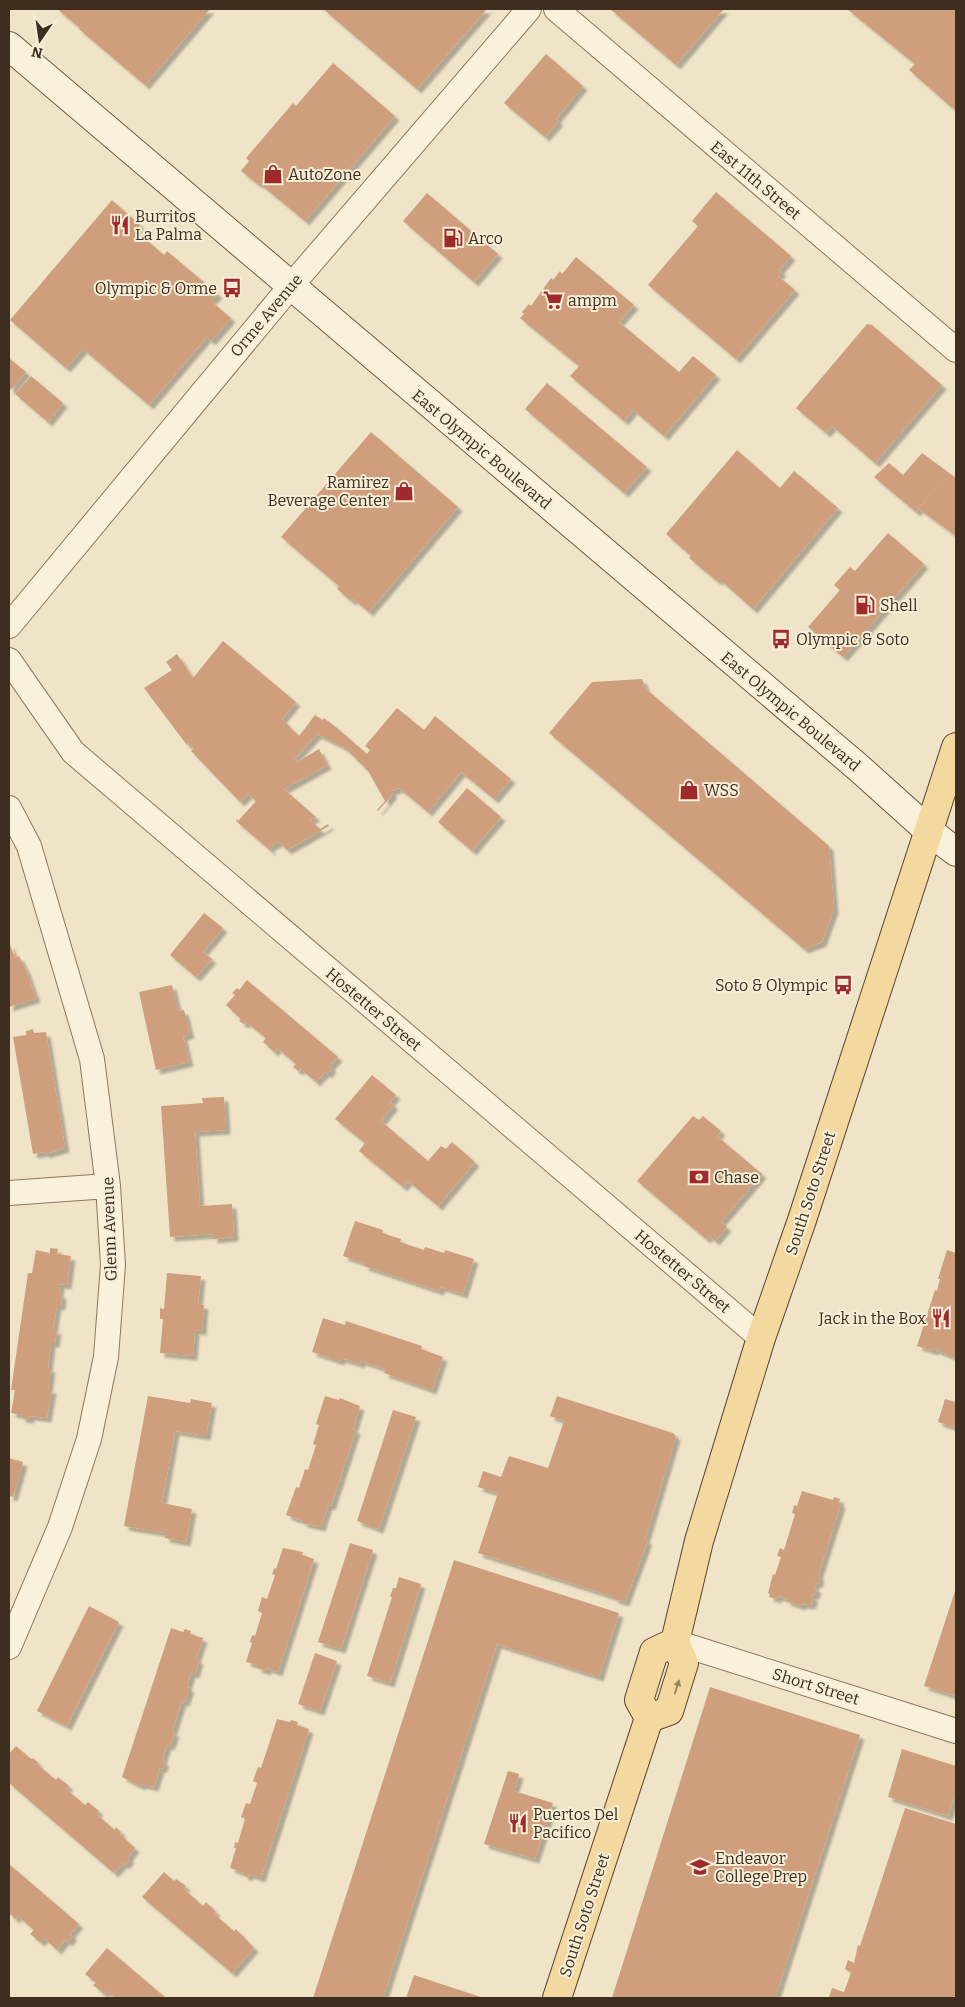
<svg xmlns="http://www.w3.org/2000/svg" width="965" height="2007" viewBox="0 0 965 2007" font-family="Bitter,serif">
<defs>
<filter id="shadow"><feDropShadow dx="4.5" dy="4.5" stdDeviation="1" flood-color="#0004"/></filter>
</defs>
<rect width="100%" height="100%" fill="#f0e4c8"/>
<path fill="#cf9f7d" filter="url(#shadow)" d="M 57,9 L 210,9 L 145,85 L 79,29 L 80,28 Z
M 323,9 L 487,9 L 417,89 Z
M 610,9 L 724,9 L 676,65 Z
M 847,9 L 956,9 L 956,111 L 909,70 L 915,64 Z
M 546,54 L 583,86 L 556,119 L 559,121 L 545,137 L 504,103 Z
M 333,63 L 395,116 L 305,221 L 259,183 L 258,184 L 241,171 L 249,161 L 246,158 L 293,103 L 296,106 Z
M 716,192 L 791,256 L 779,270 L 782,272 L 778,276 L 795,290 L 736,359 L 648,285 L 698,226 L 692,221 Z
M 427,193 L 498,254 L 474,282 L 403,221 Z
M 112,200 L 140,225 L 135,230 L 164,255 L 167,251 L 218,294 L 211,301 L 231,318 L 211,341 L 207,337 L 149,405 L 83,349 L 66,368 L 10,320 Z
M 576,257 L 634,305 L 619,322 L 679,372 L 693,356 L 716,375 L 664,436 L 633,410 L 624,421 L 570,376 L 579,366 L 520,318 L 524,314 L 522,312 L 529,304 L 531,306 L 551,278 L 553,280 L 560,271 L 562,274 Z
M 867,324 L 872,325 L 942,385 L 875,463 L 832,426 L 826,433 L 796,408 Z
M 9,358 L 26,372 L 11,390 L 9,388 Z
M 31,376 L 63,403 L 48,422 L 15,394 Z
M 547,383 L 647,467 L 624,493 L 525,409 Z
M 371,432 L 458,507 L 369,612 L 353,599 L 351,601 L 337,589 L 339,586 L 281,537 Z
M 737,450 L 780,488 L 794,471 L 838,508 L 753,609 L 719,579 L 717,581 L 689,558 L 691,556 L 666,534 Z
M 922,453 L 956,478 L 956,536 L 919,509 L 946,474 L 916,512 L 874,477 L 889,463 L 903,475 Z
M 888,533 L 924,564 L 843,657 L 808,627 L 840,590 L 834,585 L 850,567 L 855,571 Z
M 223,641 L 296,702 L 282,719 L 299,736 L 315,715 L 323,720 L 324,718 L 337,728 L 367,754 L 370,750 L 365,746 L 397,708 L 424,730 L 435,716 L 511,779 L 494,799 L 461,772 L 428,812 L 399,788 L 391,791 L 393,794 L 378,811 L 377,810 L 385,801 L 368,771 L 345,748 L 317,734 L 294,759 L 297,762 L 319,749 L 327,765 L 284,789 L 316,817 L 310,820 L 320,829 L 328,824 L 329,826 L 287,850 L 279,842 L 269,847 L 272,850 L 271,851 L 236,821 L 237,819 L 238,821 L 256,801 L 248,794 L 240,802 L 191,751 L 194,748 L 189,743 L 187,745 L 144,688 L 172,670 L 166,662 L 177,654 L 193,678 Z
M 642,679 L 646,689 L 829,846 L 834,909 L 822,942 L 804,949 L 549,733 L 592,682 Z
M 467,788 L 501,817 L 472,851 L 438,822 Z
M 204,913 L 223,928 L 203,952 L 212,959 L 196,977 L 170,955 Z
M 9,942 L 15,958 L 19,956 L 26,970 L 36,998 L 9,1007 Z
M 247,980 L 338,1057 L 330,1066 L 332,1068 L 327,1074 L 325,1072 L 316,1082 L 301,1069 L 298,1071 L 293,1067 L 296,1064 L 277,1048 L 274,1052 L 263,1042 L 266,1038 L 246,1022 L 244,1024 L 239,1021 L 241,1019 L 226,1005 L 235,995 L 232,993 L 237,988 L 239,990 Z
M 172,985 L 178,1011 L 184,1010 L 190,1034 L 183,1036 L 189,1062 L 156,1070 L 139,992 Z
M 33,1029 L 34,1033 L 46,1032 L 65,1148 L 45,1154 L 45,1152 L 33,1154 L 13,1037 L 26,1035 L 26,1031 Z
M 372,1075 L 396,1095 L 390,1102 L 394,1105 L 381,1121 L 428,1161 L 441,1146 L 446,1149 L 452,1142 L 475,1162 L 438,1206 L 408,1181 L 403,1187 L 359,1151 L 365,1143 L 335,1119 Z
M 224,1097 L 226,1130 L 195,1132 L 200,1206 L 232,1204 L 234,1237 L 213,1239 L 213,1234 L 170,1237 L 161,1106 L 203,1103 L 202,1098 Z
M 693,1116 L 699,1120 L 703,1116 L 721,1131 L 717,1136 L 762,1174 L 721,1222 L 727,1227 L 715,1241 L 709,1236 L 706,1239 L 637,1181 Z
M 355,1221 L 383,1230 L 382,1233 L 401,1239 L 400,1242 L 424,1250 L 425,1247 L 444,1253 L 445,1250 L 474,1259 L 463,1294 L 441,1287 L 439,1291 L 364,1266 L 365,1263 L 343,1256 Z
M 50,1248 L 58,1249 L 57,1254 L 71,1256 L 67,1285 L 60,1284 L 59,1294 L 62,1294 L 61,1306 L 57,1305 L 53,1330 L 57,1330 L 55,1343 L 51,1343 L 48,1368 L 51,1368 L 48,1389 L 52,1389 L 47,1418 L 30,1416 L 30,1419 L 21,1418 L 22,1415 L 11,1413 L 15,1390 L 11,1390 L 28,1273 L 32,1273 L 36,1250 L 50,1253 Z
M 947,1250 L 956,1253 L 956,1358 L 934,1349 L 934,1351 L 917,1346 L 935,1290 L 937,1291 L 940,1279 L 938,1279 Z
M 167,1273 L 201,1276 L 198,1304 L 204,1305 L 202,1331 L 195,1330 L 193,1356 L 160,1353 L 163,1319 L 160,1319 L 160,1308 L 164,1309 Z
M 323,1318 L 345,1325 L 346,1321 L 422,1346 L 421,1349 L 443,1357 L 432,1390 L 384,1373 L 386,1369 L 361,1361 L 360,1364 L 341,1358 L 340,1361 L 312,1352 Z
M 148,1396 L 190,1403 L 191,1399 L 212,1403 L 206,1436 L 175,1431 L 162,1503 L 192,1509 L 186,1542 L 165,1538 L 165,1533 L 124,1526 Z
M 325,1396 L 339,1400 L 340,1398 L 360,1406 L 353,1429 L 356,1430 L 331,1506 L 328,1505 L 321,1527 L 303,1523 L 303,1521 L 286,1515 L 296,1487 L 299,1488 L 305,1469 L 308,1470 L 316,1445 L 313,1444 L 319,1425 L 316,1424 Z
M 557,1396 L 673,1433 L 676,1436 L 645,1540 L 648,1540 L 625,1602 L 614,1599 L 614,1597 L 478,1553 L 498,1493 L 478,1487 L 483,1471 L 501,1477 L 509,1456 L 548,1468 L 564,1421 L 550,1416 Z
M 945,1399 L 956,1402 L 956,1418 L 954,1427 L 938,1422 Z
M 393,1410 L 416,1417 L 379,1529 L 357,1521 Z
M 9,1458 L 23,1462 L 13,1497 L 9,1496 Z
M 802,1491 L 833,1500 L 834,1497 L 840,1499 L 839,1503 L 841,1504 L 818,1576 L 820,1576 L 818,1584 L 815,1583 L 814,1588 L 817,1589 L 815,1595 L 812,1594 L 811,1596 L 814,1597 L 811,1605 L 802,1604 L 801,1606 L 786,1601 L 787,1599 L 778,1596 L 777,1599 L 769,1597 L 770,1594 L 768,1593 L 773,1574 L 775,1575 L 781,1557 L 777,1556 L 780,1548 L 784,1550 L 795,1514 L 792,1513 L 794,1505 L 797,1506 Z
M 350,1543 L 373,1550 L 341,1649 L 318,1642 Z
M 283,1548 L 303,1552 L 302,1555 L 314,1559 L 278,1672 L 267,1668 L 266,1671 L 257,1668 L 258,1665 L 246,1662 L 252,1643 L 250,1642 L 252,1635 L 255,1636 L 262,1613 L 258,1611 L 262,1597 L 267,1599 L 275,1575 L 272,1574 L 274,1568 L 276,1569 Z
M 454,1560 L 619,1613 L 599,1677 L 497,1644 L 383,1998 L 313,1998 Z
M 399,1577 L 421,1584 L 390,1683 L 367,1676 L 392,1597 L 390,1597 L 393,1588 L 396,1588 Z
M 956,1588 L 956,1696 L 924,1686 Z
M 89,1606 L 119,1622 L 67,1726 L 37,1711 Z
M 171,1628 L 183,1632 L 185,1629 L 191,1631 L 190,1634 L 203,1638 L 196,1659 L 199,1660 L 195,1674 L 191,1673 L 187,1687 L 190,1688 L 185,1702 L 182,1701 L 172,1732 L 175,1733 L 170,1746 L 167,1745 L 162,1761 L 165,1762 L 162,1769 L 160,1768 L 154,1787 L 142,1784 L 141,1786 L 122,1777 Z
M 315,1653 L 337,1661 L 320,1711 L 298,1704 Z
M 710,1687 L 860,1735 L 775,1998 L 612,1998 Z
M 277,1719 L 290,1722 L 291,1720 L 298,1722 L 297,1725 L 309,1729 L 261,1878 L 249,1874 L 248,1877 L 243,1875 L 244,1873 L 230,1868 L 236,1848 L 234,1848 L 235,1842 L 238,1843 L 245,1819 L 241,1817 L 246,1803 L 250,1804 L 257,1783 L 253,1781 L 258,1767 L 261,1768 Z
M 16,1746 L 31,1759 L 33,1758 L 38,1762 L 37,1764 L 56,1780 L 58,1777 L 69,1786 L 66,1789 L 85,1805 L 88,1802 L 99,1811 L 96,1814 L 115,1830 L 116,1827 L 121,1832 L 120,1834 L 135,1848 L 128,1857 L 130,1859 L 125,1865 L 123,1863 L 114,1873 L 9,1783 L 9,1754 Z
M 902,1749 L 956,1766 L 956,1791 L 948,1816 L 888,1797 Z
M 508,1771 L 519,1774 L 514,1791 L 553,1803 L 535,1859 L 484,1844 Z
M 905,1808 L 956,1824 L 956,1998 L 829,1997 L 832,1988 L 844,1992 L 851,1973 L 845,1969 L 848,1960 L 854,1963 L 858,1945 L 860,1946 Z
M 9,1864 L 79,1924 L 70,1934 L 73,1936 L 68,1942 L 65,1940 L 57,1950 L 44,1938 L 40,1942 L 30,1934 L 34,1930 L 18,1916 L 15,1919 L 9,1913 Z
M 164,1872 L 174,1881 L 176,1879 L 186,1886 L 184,1889 L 203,1906 L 206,1902 L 216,1912 L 214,1914 L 234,1931 L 236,1929 L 254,1948 L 232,1973 L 142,1897 Z
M 107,1948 L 166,1998 L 115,1998 L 106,1991 L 104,1994 L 93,1985 L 96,1983 L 85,1974 Z
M 414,1975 L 484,1998 L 406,1998 Z"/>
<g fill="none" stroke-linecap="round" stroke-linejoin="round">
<defs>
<path id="minor" d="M 556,9 L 956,350
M 9,626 L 290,287 L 529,9
M 9,660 L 73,752 L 761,1338
M 9,808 L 29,846 L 92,1059 L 108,1186 L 113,1265 L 106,1357 L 89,1439 L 60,1527 L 9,1647
M 9,1193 L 108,1186
M 675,1642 L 956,1731"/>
<path id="secondary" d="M 9,46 L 860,769 L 929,831 L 956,852"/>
<path id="primary" d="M 649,1718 L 669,1711 L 684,1663 L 675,1642 L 699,1541 L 761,1338 L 802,1220 L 956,747
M 557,1998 L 649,1718 L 639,1700 L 654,1652 L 675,1642"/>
</defs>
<use href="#minor" stroke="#8d765c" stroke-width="26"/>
<use href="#secondary" stroke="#6f573f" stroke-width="30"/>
<use href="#primary" stroke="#5b4430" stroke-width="30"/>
<use href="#minor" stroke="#faf1dc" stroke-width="24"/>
<use href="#secondary" stroke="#faf1dc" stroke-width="28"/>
<use href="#primary" stroke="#f3d9a0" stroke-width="28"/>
</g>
<defs><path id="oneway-solid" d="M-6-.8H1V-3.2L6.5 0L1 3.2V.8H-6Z" transform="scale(1.25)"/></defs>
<use fill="#988460" href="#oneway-solid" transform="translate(677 1687) rotate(-72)"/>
<defs>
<symbol id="shop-bare" viewBox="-9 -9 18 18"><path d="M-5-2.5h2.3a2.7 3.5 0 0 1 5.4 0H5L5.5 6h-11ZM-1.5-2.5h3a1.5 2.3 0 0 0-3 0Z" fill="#9e2a2b" stroke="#f7eed8" stroke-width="2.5" paint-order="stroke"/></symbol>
<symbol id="restaurant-bare" viewBox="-9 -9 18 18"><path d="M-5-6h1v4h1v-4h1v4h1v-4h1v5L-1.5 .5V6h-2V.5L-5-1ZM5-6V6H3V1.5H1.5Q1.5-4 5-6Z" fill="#9e2a2b" stroke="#f7eed8" stroke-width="2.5" paint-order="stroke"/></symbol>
<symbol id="fuel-bare" viewBox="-9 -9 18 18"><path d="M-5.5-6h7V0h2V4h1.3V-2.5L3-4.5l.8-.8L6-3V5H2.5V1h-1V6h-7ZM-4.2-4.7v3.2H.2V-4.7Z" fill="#9e2a2b" stroke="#f7eed8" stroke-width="2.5" paint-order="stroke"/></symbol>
<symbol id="bus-bare" viewBox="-9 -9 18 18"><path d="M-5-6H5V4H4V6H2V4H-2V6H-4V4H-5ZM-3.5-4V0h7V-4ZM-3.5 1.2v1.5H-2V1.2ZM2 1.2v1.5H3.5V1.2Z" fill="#9e2a2b" stroke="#f7eed8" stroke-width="2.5" paint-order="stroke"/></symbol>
<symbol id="supermarket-bare" viewBox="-9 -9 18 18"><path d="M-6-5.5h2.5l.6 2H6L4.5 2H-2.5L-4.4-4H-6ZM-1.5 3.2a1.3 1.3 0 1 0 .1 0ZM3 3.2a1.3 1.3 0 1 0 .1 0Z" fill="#9e2a2b" stroke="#f7eed8" stroke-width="2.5" paint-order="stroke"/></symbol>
<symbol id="bank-bare" viewBox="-9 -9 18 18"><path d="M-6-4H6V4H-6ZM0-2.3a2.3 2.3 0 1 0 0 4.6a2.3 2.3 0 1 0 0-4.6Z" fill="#9e2a2b" stroke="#f7eed8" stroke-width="2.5" paint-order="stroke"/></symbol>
<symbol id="school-bare" viewBox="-9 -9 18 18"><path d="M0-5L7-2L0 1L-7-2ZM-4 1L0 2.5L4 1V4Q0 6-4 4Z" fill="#9e2a2b" stroke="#f7eed8" stroke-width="2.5" paint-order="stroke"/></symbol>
</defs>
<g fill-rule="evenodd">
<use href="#shop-bare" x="259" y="160" width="28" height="28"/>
<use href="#restaurant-bare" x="106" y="211" width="28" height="28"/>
<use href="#fuel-bare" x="439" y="224" width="28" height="28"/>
<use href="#bus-bare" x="218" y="274" width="28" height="28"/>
<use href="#supermarket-bare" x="539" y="286" width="28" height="28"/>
<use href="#shop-bare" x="390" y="477" width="28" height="28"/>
<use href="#fuel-bare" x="851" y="591" width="28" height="28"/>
<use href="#bus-bare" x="767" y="625" width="28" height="28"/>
<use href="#shop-bare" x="675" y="776" width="28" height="28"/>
<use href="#bus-bare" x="829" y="971" width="28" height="28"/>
<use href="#bank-bare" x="685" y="1163" width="28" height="28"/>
<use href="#restaurant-bare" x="927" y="1304" width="28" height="28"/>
<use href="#restaurant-bare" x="504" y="1809" width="28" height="28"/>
<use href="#school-bare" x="686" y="1853" width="28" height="28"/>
</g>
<g text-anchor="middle" stroke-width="4" stroke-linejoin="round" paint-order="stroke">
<g font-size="16" fill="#3d2e20" stroke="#f7eed8" text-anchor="start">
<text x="288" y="180">AutoZone</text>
<text x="135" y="222">Burritos<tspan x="135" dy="18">La Palma</tspan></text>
<text x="468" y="244">Arco</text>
<text x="217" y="294" text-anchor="end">Olympic &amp; Orme</text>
<text x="568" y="306">ampm</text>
<text x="389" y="488" text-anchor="end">Ramirez<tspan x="389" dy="18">Beverage Center</tspan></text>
<text x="880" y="611">Shell</text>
<text x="796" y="645">Olympic &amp; Soto</text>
<text x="704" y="796">WSS</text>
<text x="828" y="991" text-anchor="end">Soto &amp; Olympic</text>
<text x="714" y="1183">Chase</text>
<text x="926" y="1324" text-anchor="end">Jack in the Box</text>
<text x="533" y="1820">Puertos Del<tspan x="533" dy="18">Pacifico</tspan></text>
<text x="715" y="1864">Endeavor<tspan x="715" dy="18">College Prep</tspan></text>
</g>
<g font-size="16" fill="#3d2e20" stroke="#f7eed8">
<text transform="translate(756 180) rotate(40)" y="6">East 11th Street</text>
<text transform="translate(266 315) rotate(-50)" y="6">Orme Avenue</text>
<text transform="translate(482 449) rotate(40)" y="6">East Olympic Boulevard</text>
<text transform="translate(791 711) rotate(40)" y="6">East Olympic Boulevard</text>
<text transform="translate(374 1009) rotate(40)" y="6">Hostetter Street</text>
<text transform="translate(810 1193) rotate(-72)" y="6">South Soto Street</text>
<text transform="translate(109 1229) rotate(-92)" y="6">Glenn Avenue</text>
<text transform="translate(683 1271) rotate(40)" y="6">Hostetter Street</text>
<text transform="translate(816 1686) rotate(17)" y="6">Short Street</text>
<text transform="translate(584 1915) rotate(-72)" y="6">South Soto Street</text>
</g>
</g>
<rect width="965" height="2007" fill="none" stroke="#3d2e20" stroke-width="20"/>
<g transform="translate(40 40) rotate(193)" stroke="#f7eed8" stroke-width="4" paint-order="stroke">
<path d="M0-4L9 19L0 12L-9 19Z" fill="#3d2e20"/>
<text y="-8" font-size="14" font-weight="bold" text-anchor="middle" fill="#3d2e20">N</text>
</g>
</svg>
